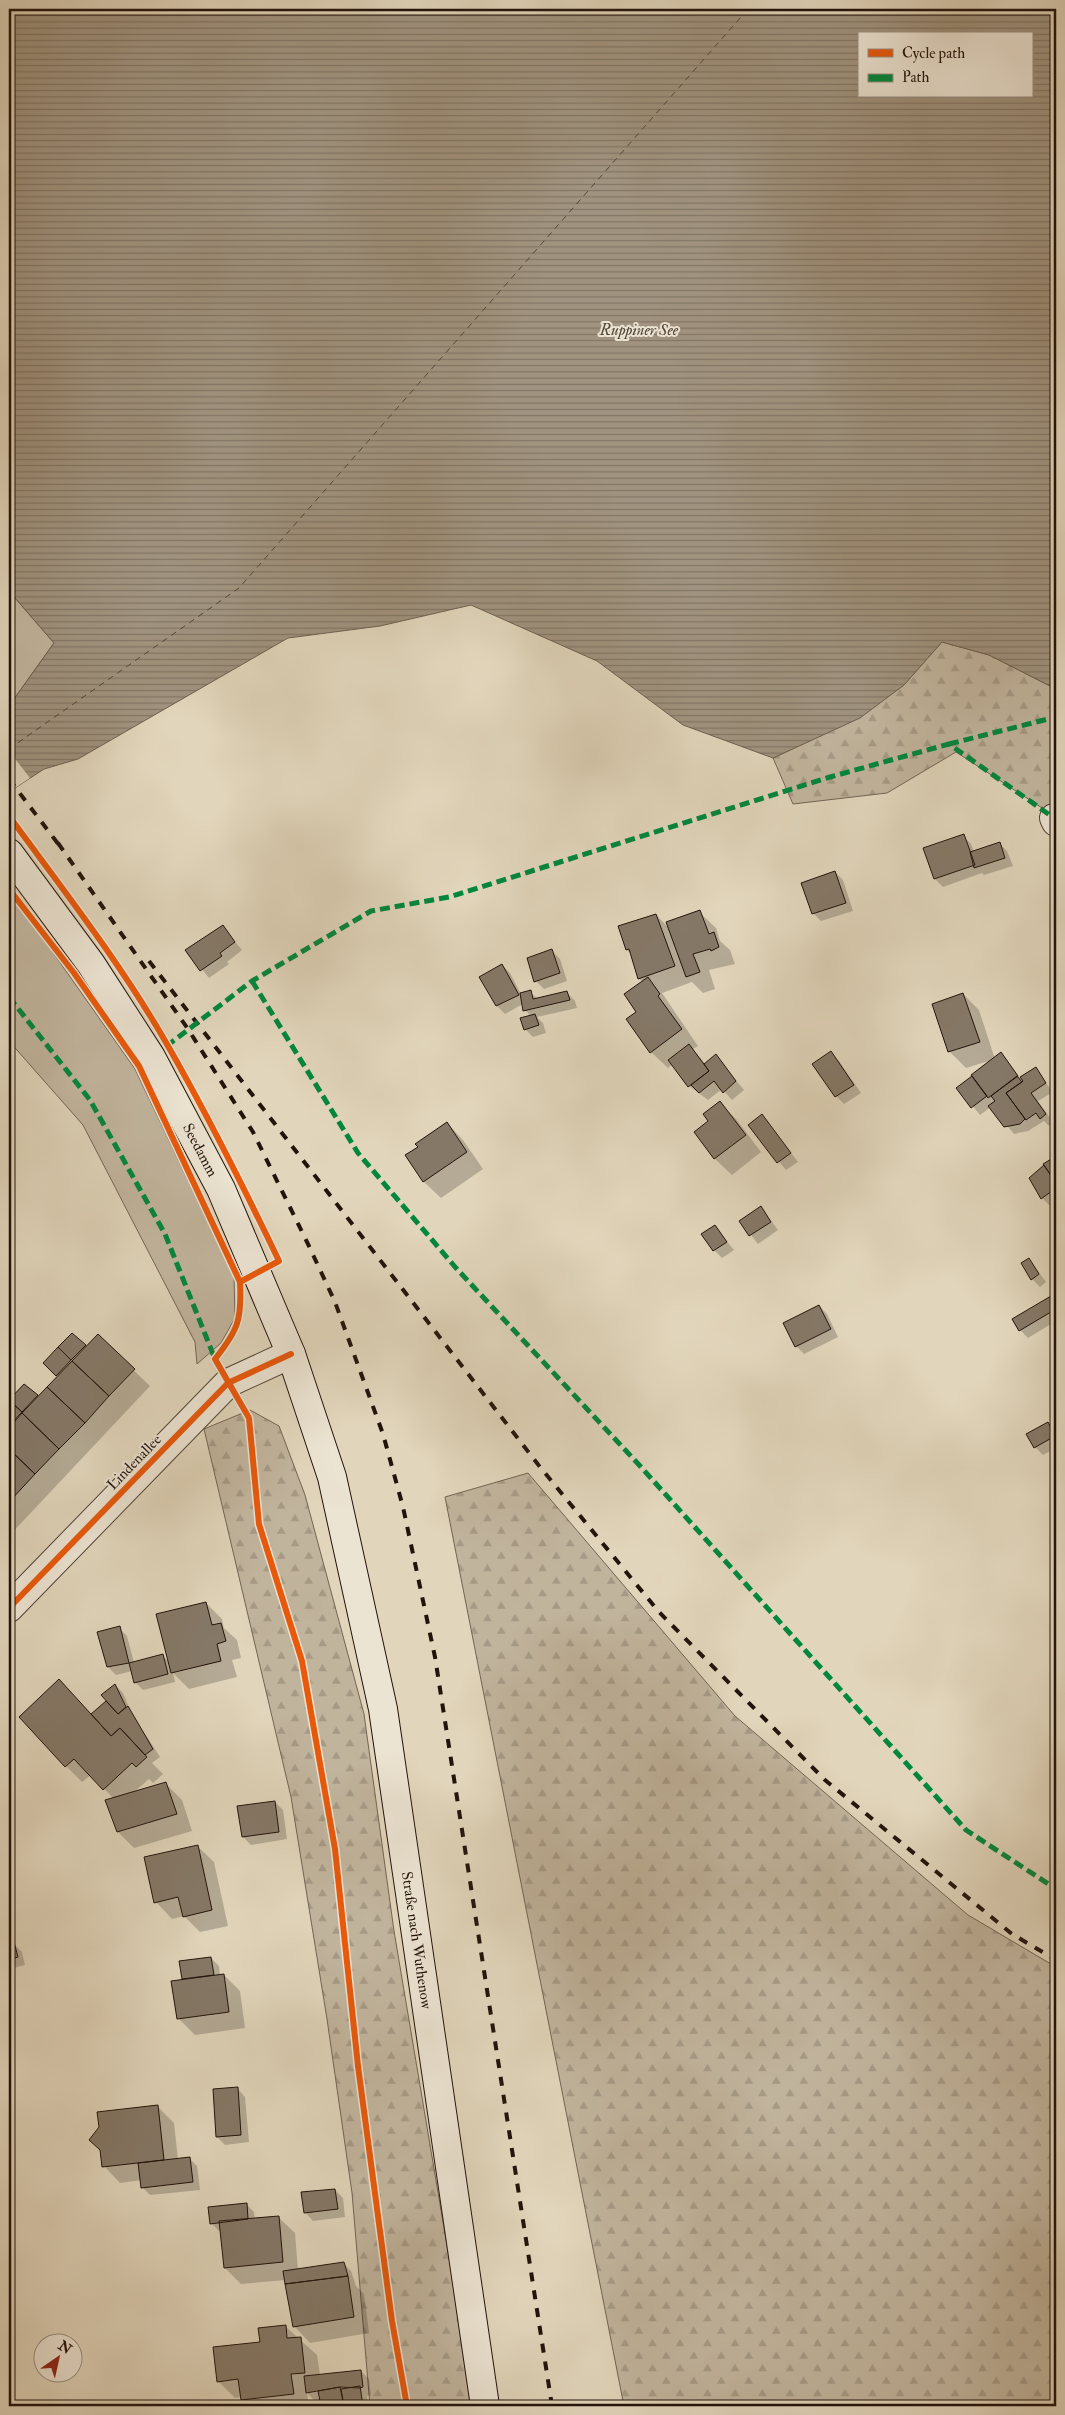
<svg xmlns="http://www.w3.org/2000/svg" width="1065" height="2415" viewBox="0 0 1065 2415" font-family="'IM FELL Double Pica',serif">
<defs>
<pattern id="forest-firs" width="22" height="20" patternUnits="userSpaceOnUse" patternTransform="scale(1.25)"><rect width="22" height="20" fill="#c1b49d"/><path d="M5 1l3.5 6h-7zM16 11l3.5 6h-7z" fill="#a69a86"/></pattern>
<pattern id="water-rules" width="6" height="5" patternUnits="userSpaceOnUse" patternTransform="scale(1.25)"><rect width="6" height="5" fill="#a0937f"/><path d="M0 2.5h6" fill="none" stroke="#827766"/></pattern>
</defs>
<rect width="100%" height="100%" fill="#e1d5bb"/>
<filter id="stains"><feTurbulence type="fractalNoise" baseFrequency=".004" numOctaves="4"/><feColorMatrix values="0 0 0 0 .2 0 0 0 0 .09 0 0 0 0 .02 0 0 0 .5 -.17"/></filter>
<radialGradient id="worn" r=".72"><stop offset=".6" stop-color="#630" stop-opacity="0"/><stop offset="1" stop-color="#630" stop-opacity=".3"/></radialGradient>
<path fill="#c1b49d" stroke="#726454" d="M 9,591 L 54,643 L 9,706 Z
M 9,890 L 135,1069 L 234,1277 L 235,1318 L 221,1343 L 197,1364 L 195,1342 L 83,1125 L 9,1041 Z"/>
<path fill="url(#forest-firs)" stroke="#726454" d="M 942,642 L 989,655 L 1056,689 L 1056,817 L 956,752 L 887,793 L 793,804 L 773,758 L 860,717 L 904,685 Z
M 250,1410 L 279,1426 L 305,1495 L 364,1714 L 394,1931 L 474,2406 L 370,2406 L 352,2193 L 327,2019 L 291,1797 L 204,1429 Z
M 528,1473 L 735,1716 L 968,1915 L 1056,1967 L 1056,2406 L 624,2406 L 445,1497 Z"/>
<path fill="url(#water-rules)" stroke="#6e6051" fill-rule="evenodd" d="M 9,9 L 1056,9 L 1056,689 L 989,655 L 942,642 L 904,685 L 860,718 L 773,758 L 683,725 L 597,661 L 471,605 L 380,626 L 288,638 L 78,759 L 44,769 L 9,792 L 9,706 L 54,643 L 9,591 ZM 859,34 L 1031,34 L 1031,96 L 859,96 Z"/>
<path fill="#e1d5bb" d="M 9,751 L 30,778 L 9,792 Z"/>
<path fill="#0003" d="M 963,836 L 971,844 L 974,852 L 999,843 L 1007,851 L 1013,866 L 984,875 L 982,873 L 943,887 L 935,879 L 925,849 Z
M 835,872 L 843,880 L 853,911 L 821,921 L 813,913 Z
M 699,912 L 716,928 L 720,941 L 730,950 L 735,964 L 709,970 L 715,989 L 703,993 L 692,982 L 662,993 L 698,1046 L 693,1049 L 705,1064 L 716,1056 L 744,1090 L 732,1100 L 722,1089 L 708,1100 L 689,1086 L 673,1064 L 668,1068 L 651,1052 L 638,1012 L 643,982 L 639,979 L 631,954 L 627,950 L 656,915 L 670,929 Z
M 223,927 L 242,950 L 227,962 L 229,964 L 209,978 L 187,951 Z
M 552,951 L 560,959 L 567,981 L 544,989 L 536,981 Z
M 502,965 L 510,973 L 521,994 L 530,992 L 538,999 L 567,993 L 575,1001 L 577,1008 L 537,1017 L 543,1023 L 546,1033 L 533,1037 L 525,1029 L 531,1016 L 525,1010 L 523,1004 L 505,1014 L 497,1006 L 481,977 Z
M 963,994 L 979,1010 L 995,1059 L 1001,1054 L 1020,1078 L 1035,1069 L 1053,1092 L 1038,1101 L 1053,1122 L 1049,1126 L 1044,1121 L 1028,1131 L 1014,1134 L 991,1107 L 980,1115 L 958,1088 L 995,1059 L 966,1068 L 949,1051 Z
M 831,1053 L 839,1061 L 861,1093 L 844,1104 L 836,1096 Z
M 720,1103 L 736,1119 L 761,1152 L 732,1175 L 715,1159 L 696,1132 L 709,1121 Z
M 762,1115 L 798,1162 L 786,1170 L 749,1125 Z
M 447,1123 L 463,1140 L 483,1169 L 441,1198 L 424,1182 L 407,1156 Z
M 1056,1157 L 1056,1202 L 1050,1206 L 1042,1198 L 1031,1178 Z
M 761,1207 L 778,1230 L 758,1244 L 741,1222 Z
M 715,1227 L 734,1250 L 722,1258 L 714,1250 Z
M 1029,1259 L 1046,1282 L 1040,1287 L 1032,1279 Z
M 1050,1298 L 1056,1303 L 1056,1321 L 1028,1338 L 1020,1330 Z
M 819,1306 L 827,1314 L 838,1337 L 804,1354 L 796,1346 Z
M 72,1335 L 87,1347 L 98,1336 L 150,1386 L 9,1536 L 9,1402 L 24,1386 L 39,1398 L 59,1377 L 44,1363 Z
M 1048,1424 L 1056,1433 L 1056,1448 L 1043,1455 L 1035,1447 Z
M 206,1603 L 222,1619 L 224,1628 L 237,1640 L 241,1658 L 232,1660 L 237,1677 L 189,1689 L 173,1673 L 175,1682 L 143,1690 L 135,1682 L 132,1671 L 116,1675 L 108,1667 L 119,1628 L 127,1636 L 134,1663 L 162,1655 L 170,1663 Z
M 115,1685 L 123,1693 L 131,1712 L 160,1757 L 152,1763 L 163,1774 L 153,1783 L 149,1779 L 133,1793 L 166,1784 L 182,1800 L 192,1831 L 134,1848 L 118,1832 L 114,1799 L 91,1775 L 82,1782 L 66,1766 L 92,1716 L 108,1701 Z
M 275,1802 L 283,1810 L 287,1839 L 251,1845 L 243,1837 Z
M 197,1846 L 214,1862 L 228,1926 L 200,1932 L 184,1916 L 172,1919 L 156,1902 Z
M 14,1944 L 22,1952 L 25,1965 L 9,1969 L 9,1945 Z
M 211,1958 L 219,1966 L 220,1975 L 224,1975 L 240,1991 L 245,2028 L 195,2035 L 178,2018 L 185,1980 L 183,1979 Z
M 237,2088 L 245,2097 L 249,2142 L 225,2145 L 217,2137 Z
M 157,2106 L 174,2123 L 178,2160 L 189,2158 L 197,2166 L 200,2190 L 150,2195 L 142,2187 L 142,2180 L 120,2183 L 104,2166 Z
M 335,2190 L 343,2198 L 345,2217 L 313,2221 L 305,2212 Z
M 246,2204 L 254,2212 L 255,2220 L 278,2217 L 295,2233 L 298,2270 L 343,2263 L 351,2271 L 356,2286 L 364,2294 L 369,2333 L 310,2343 L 294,2326 L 286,2280 L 241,2284 L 225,2268 L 222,2231 L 219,2231 L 211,2223 Z
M 285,2326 L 317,2355 L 320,2375 L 361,2371 L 369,2379 L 371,2395 L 367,2396 L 369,2406 L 322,2406 L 321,2400 L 315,2401 L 307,2393 L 309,2406 L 249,2406 L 242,2397 L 235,2398 L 218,2381 L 261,2343 Z"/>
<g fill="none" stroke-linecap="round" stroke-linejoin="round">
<path stroke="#544639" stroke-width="1" stroke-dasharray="6 5" stroke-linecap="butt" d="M 9,749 L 239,588 L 748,9"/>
</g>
<path fill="#857867" stroke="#22130b" d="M 964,834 L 975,865 L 934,879 L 923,848 Z
M 1000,842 L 1005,858 L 974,868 L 970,852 Z
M 835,871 L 846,903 L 812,914 L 801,883 Z
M 700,910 L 709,934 L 714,932 L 719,947 L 711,951 L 710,949 L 693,954 L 700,972 L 686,977 L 666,922 Z
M 656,914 L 675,966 L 638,979 L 629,949 L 626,950 L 618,926 Z
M 223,925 L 235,942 L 220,953 L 222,956 L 200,971 L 185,950 Z
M 552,949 L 560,973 L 534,982 L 527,958 Z
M 502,964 L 519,995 L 496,1006 L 479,977 Z
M 648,977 L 660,994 L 658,996 L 682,1029 L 650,1053 L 626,1019 L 636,1012 L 624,994 Z
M 531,990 L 533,999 L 567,991 L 570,1000 L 523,1011 L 520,993 Z
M 963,993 L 980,1042 L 948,1052 L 932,1004 Z
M 535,1014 L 539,1025 L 524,1030 L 520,1018 Z
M 689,1044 L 709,1071 L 688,1087 L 668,1060 Z
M 831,1051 L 854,1085 L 835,1097 L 812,1064 Z
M 1001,1052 L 1018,1076 L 988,1098 L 971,1075 Z
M 716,1054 L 736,1081 L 723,1093 L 714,1081 L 699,1093 L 691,1085 L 709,1071 L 704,1064 Z
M 1036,1067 L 1046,1083 L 1031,1093 L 1046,1114 L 1040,1119 L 1036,1113 L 1026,1120 L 1006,1093 L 1023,1081 L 1020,1077 Z
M 972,1076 L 987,1096 L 971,1108 L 956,1088 Z
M 1017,1076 L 1022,1082 L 1006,1093 L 1025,1119 L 1020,1124 L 1004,1127 L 988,1106 L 995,1101 L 991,1096 Z
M 720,1101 L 746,1135 L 714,1159 L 694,1132 L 708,1121 L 703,1114 Z
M 762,1114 L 791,1153 L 777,1163 L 748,1125 Z
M 447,1122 L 467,1152 L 423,1182 L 405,1155 L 418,1147 L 415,1144 Z
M 1056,1156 L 1056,1183 L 1043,1164 Z
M 1044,1165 L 1056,1183 L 1056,1188 L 1041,1199 L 1029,1178 Z
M 761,1206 L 771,1222 L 749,1236 L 739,1221 Z
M 715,1225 L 727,1242 L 713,1251 L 701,1234 Z
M 1029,1258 L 1039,1274 L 1031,1280 L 1021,1263 Z
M 1051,1296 L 1056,1309 L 1019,1331 L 1012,1319 Z
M 819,1305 L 831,1329 L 795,1347 L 783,1323 Z
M 72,1333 L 86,1345 L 71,1360 L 58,1347 Z
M 98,1334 L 135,1369 L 109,1396 L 72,1361 Z
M 58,1347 L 71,1360 L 56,1376 L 43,1363 Z
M 72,1361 L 109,1396 L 85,1423 L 47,1387 Z
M 24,1384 L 38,1395 L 22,1412 L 9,1400 Z
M 47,1387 L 85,1423 L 59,1449 L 22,1413 Z
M 9,1400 L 22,1412 L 9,1426 Z
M 22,1413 L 59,1449 L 35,1474 L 9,1449 L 9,1428 Z
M 1048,1422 L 1055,1436 L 1034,1448 L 1026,1434 Z
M 9,1449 L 35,1474 L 10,1501 L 9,1499 Z
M 206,1602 L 212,1625 L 221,1623 L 226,1641 L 217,1644 L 221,1661 L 171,1673 L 156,1614 Z
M 120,1626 L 129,1663 L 107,1667 L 97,1632 Z
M 163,1654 L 168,1674 L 134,1683 L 129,1663 Z
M 59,1679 L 111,1736 L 120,1728 L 147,1757 L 136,1767 L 132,1763 L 103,1790 L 74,1759 L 65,1767 L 19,1717 Z
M 115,1684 L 126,1707 L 118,1714 L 101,1695 Z
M 106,1701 L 118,1714 L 128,1706 L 153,1749 L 145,1755 L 120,1728 L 111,1736 L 91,1714 Z
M 166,1782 L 177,1814 L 117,1832 L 105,1800 Z
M 275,1801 L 279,1832 L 242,1837 L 237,1806 Z
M 198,1845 L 212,1910 L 183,1917 L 178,1897 L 154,1903 L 144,1857 Z
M 14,1942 L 18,1957 L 9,1960 L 9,1943 Z
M 211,1957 L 214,1975 L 182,1979 L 179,1961 Z
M 224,1974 L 229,2012 L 177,2019 L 171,1981 Z
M 238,2087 L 241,2135 L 216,2137 L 213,2089 Z
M 158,2105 L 164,2160 L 102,2167 L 100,2150 L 89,2140 L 99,2127 L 97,2112 Z
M 190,2157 L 193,2182 L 141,2188 L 138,2163 Z
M 335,2189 L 338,2209 L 304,2213 L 301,2192 Z
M 247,2203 L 248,2219 L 210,2224 L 208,2207 Z
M 279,2216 L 283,2262 L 224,2268 L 219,2221 Z
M 344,2262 L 348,2276 L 285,2284 L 283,2271 Z
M 348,2276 L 354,2317 L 293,2327 L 285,2284 Z
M 286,2325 L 287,2338 L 301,2337 L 305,2373 L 291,2374 L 294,2394 L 241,2400 L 238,2379 L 217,2382 L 213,2347 L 260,2342 L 258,2328 Z
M 361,2370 L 363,2387 L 360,2388 L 340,2387 L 306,2393 L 304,2376 Z
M 360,2386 L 363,2406 L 344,2406 L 341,2389 Z
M 340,2387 L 344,2406 L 321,2406 L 318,2391 Z"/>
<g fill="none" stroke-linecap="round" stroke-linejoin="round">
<defs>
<path id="street" d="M 1054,818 L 1056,822
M 9,1608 L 228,1383 L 291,1354"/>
<g id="secondary">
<path id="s1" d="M 9,853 L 91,964 L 151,1057 L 221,1189 L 291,1354 L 332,1477 L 383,1709 L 485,2406"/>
</g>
</defs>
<use href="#street" stroke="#524437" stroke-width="30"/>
<use href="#secondary" stroke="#22130b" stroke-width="30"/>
<use href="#street" stroke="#ece4d3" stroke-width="28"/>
<use href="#secondary" stroke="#ece4d3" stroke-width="28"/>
<path stroke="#22130b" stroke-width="4" stroke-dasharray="9 9" stroke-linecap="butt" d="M 9,779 L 62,849
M 58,843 L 188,1029 L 253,1132 L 308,1244 L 335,1302 L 383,1434 L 403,1507 L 435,1657 L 552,2406
M 149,961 L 540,1467 L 659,1612 L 825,1780 L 1012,1934 L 1056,1960"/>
<path stroke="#00873e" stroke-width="5" stroke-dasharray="10 5" stroke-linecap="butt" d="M 949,744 L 1056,717
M 252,981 L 358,1153 L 456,1268 L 641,1467 L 966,1830 L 1056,1889
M 9,997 L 90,1100 L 165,1234 L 215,1359
M 169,1047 L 168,1045 L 252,981 L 371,911 L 449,897 L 830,777 L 949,744 L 1054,818"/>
<defs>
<path id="cycleway" d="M 9,816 C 64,891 122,965 168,1046 C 208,1116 244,1188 279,1261 L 240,1282
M 9,889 L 74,973 L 139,1066 L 240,1282 C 242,1320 238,1330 215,1359 L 249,1418 L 259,1524 L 302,1661 L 335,1849 L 358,2066 L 392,2321 L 407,2406
M 9,1608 L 228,1383 L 291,1354"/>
</defs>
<use href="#cycleway" stroke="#ece4d3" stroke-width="9"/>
<use href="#cycleway" stroke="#e8590c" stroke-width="6"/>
</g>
<g text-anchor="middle" stroke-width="4" stroke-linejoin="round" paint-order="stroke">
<g font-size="15" fill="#22130b" stroke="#ece4d3">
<text dy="5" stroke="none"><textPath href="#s1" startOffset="354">Seedamm</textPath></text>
<text transform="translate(134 1462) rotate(-46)" y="5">Lindenallee</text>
<text dy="5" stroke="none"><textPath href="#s1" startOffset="1178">Straße nach Wuthenow</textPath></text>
</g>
<g font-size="16" font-style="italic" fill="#544639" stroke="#ece4d3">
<text x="639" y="335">Ruppiner See</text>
</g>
</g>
<rect width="1065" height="2415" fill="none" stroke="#e1d5bb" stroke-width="30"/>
<rect x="10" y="10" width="1045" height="2395" fill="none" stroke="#22130b" stroke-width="2.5"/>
<rect x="15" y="15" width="1035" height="2385" fill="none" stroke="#22130b"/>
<rect x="858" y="32" width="175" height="65" fill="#ece4d3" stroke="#9b9083"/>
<rect x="868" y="49" width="25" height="8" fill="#e8590c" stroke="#9b9083"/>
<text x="902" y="58" font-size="15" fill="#22130b">Cycle path</text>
<rect x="868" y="74" width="25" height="8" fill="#00873e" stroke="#9b9083"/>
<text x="902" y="82" font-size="15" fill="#22130b">Path</text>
<g transform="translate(58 2358) rotate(34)"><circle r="24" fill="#ece4d3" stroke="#9b9083"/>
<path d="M0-4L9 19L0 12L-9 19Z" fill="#8f2418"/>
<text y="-8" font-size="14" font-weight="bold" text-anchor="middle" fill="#22130b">N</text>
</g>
<rect width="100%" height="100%" filter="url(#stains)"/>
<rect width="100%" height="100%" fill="url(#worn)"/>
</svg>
